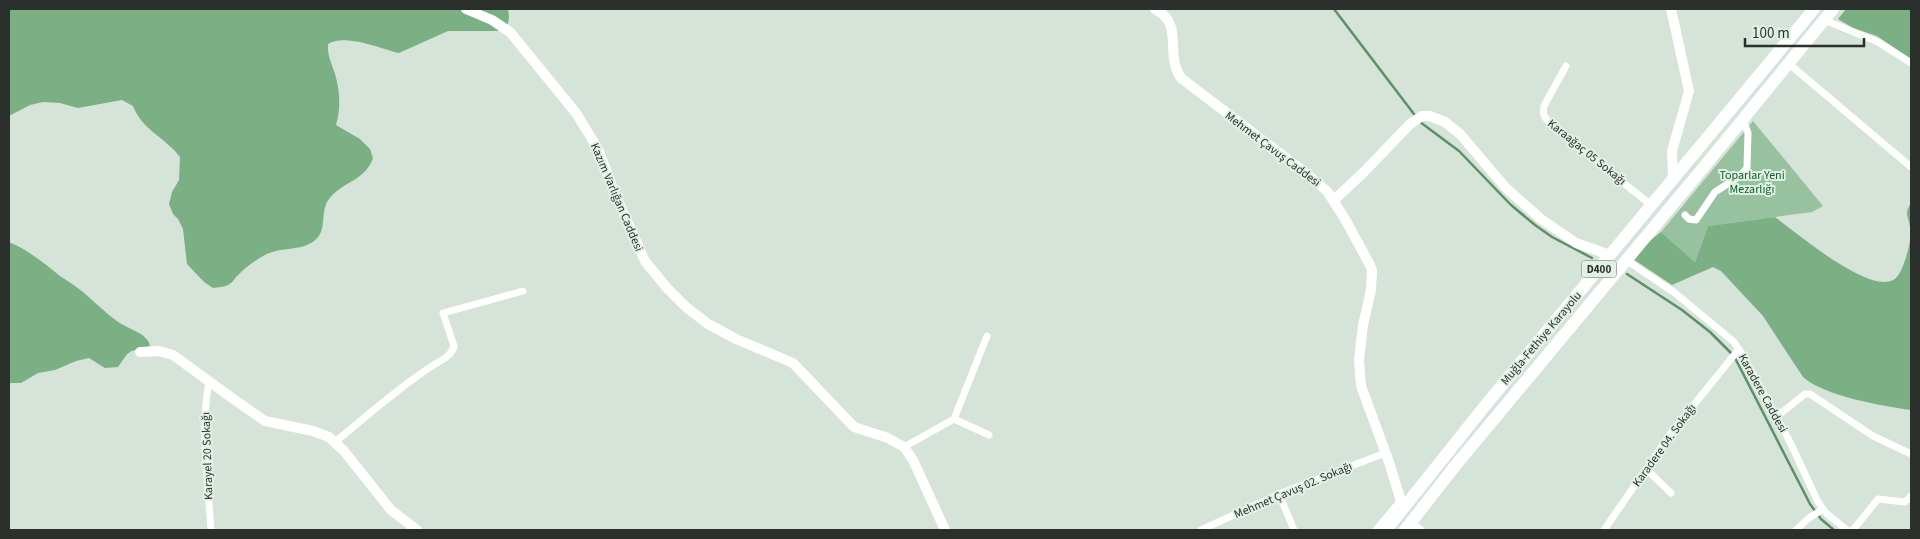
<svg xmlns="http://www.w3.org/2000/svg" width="1920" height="539" viewBox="0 0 1920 539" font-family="'Source Sans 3',sans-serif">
<rect width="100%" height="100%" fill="#d6e3d8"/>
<path fill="#98c19f" d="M 1753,121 L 1823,206 L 1812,212 L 1708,226 L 1695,262 L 1661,232 Z"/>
<path fill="#7bb084" d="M 9,9 L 508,9 L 509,17 L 508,24 L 497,31 L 448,31 L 399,53 C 382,49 344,33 328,44 C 327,55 332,64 335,74 C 340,91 341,108 336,125 L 360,139 L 370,149 L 373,158 C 365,182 339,182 327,202 C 320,216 328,234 311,243 C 297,251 278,247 263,256 C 254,261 244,269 236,277 C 234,280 232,283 228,285 C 224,287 218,287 213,288 L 204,282 L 187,264 L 183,229 L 178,219 L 173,214 L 169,204 L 172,192 L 179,180 L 180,157 C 166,138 142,130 133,106 L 122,100 L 78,108 L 60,103 L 43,102 L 30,105 L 9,116 Z
M 1846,9 L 1911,9 L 1911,59 L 1877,36 L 1853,28 L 1838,19 Z
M 1911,203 L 1911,410 C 1882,406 1824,396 1803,377 L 1763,316 L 1721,271 L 1713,267 L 1672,285 L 1633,259 L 1641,248 L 1661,232 L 1695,262 L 1708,226 L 1775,217 C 1794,231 1874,299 1896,278 C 1902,272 1906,258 1908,250 C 1910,243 1911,234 1910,227 C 1908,216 1904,213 1911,203 Z
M 9,242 C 28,250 44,263 60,276 C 66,280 73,284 79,289 C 92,299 103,311 117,321 C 127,329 146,332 150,345 L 147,348 C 126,351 130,351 118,367 L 105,368 L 89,358 L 76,361 L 55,370 L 38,373 L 21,383 L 9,383 Z"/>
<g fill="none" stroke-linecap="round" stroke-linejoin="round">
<path stroke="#5c9066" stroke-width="2.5" d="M 1334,9 L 1417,118
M 1420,122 L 1459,151 L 1511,205 L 1535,225 L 1552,237 L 1592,258
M 1627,274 L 1682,310 L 1710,332 L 1734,356 L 1810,504 L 1821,519 L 1834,530"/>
<path stroke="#fff" stroke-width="7" d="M 1824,20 L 1878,42 L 1911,63
M 1788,63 L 1911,167
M 1566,66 L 1545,104 C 1540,115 1547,120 1554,127 L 1651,205
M 1685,215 L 1689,219 L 1696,220 L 1715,192 L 1740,176 L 1747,168 L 1748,133 L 1743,120
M 1626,260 L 1675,293 L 1734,342 L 1744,357 L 1791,444 L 1818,502 L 1827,514 L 1847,530
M 209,381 C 200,429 208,482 211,530
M 1776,417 L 1805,394 L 1810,394 L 1873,436 L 1911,454
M 954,419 L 989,435
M 335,442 C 367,416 398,388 432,366 C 440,361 452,356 454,346 L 443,313 L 523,291
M 904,447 L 954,419 L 987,336
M 1646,469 L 1671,493
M 1279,494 L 1294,530
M 1411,522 L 1421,530
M 1201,530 L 1279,494 L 1385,453
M 1376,530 L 1401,500
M 1604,530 L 1671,433 L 1739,349
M 1796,530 L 1809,518 L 1823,509
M 1853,530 L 1878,499 L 1905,502 L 1911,496"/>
<path stroke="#fff" stroke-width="10" d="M 466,9 L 492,20 L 510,32 L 576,113 L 598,149 L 615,194 L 645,261 L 667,288 L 686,307 L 708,324 L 736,339 L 793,363 L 854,427 L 888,438 L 904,447 L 913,460 L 945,530
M 1155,9 C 1185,24 1164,54 1181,78 L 1298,167 L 1327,191 L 1345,219 L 1370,265 L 1372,271 L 1371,290 L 1363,325 L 1359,360 L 1361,386 L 1389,462 L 1403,508
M 1671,9 L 1689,91 L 1672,151 L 1673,179
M 1334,200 L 1364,172 L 1410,124 L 1422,116 L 1430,116 L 1445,122 L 1460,134 L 1506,188 L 1541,219 L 1576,243 L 1610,255
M 140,352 L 159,351 L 173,355 L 232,398 L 265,421 L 313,431 L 329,437 L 344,451 L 391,510 L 417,530"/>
<path stroke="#fff" stroke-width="12" d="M 1386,530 L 1488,402 L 1814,9
M 1405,530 L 1455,466 L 1708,162 L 1833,9"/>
</g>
<g text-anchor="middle" stroke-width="4" stroke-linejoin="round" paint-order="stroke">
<rect fill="#e3f0e5" stroke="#626a64" stroke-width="1" x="1581.5" y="260.5" width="35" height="17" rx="4"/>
<g font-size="11" font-weight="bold" fill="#2b302c">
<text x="1599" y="273">D400</text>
</g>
<g font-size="12" fill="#2b302c" stroke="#e3f0e5">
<text transform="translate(1273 149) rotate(37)" y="4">Mehmet Çavuş Caddesi</text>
<text transform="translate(1587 152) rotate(39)" y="4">Karaağaç 05 Sokağı</text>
<text transform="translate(617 197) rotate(67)" y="4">Kazım Varlığan Caddesi</text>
<text transform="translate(1541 338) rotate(-50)" y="4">Muğla-Fethiye Karayolu</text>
<text transform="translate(1763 393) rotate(61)" y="4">Karadere Caddesi</text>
<text transform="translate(1664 445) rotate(-54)" y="4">Karadere 04. Sokağı</text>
<text transform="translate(207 456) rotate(-92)" y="4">Karayel 20 Sokağı</text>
<text transform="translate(1293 490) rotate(-23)" y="4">Mehmet Çavuş 02. Sokağı</text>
</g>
<g font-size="12" fill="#0c612b" stroke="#e3f0e5">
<text x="1752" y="179">Toparlar Yeni<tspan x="1752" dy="14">Mezarlığı</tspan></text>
</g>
</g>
<rect width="1920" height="539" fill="none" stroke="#2b302c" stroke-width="20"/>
<path d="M1745 38v8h119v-8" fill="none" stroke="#2b302c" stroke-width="2.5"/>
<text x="1752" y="38" font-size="15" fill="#2b302c" stroke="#e3f0e5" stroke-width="4" paint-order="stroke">100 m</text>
</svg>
